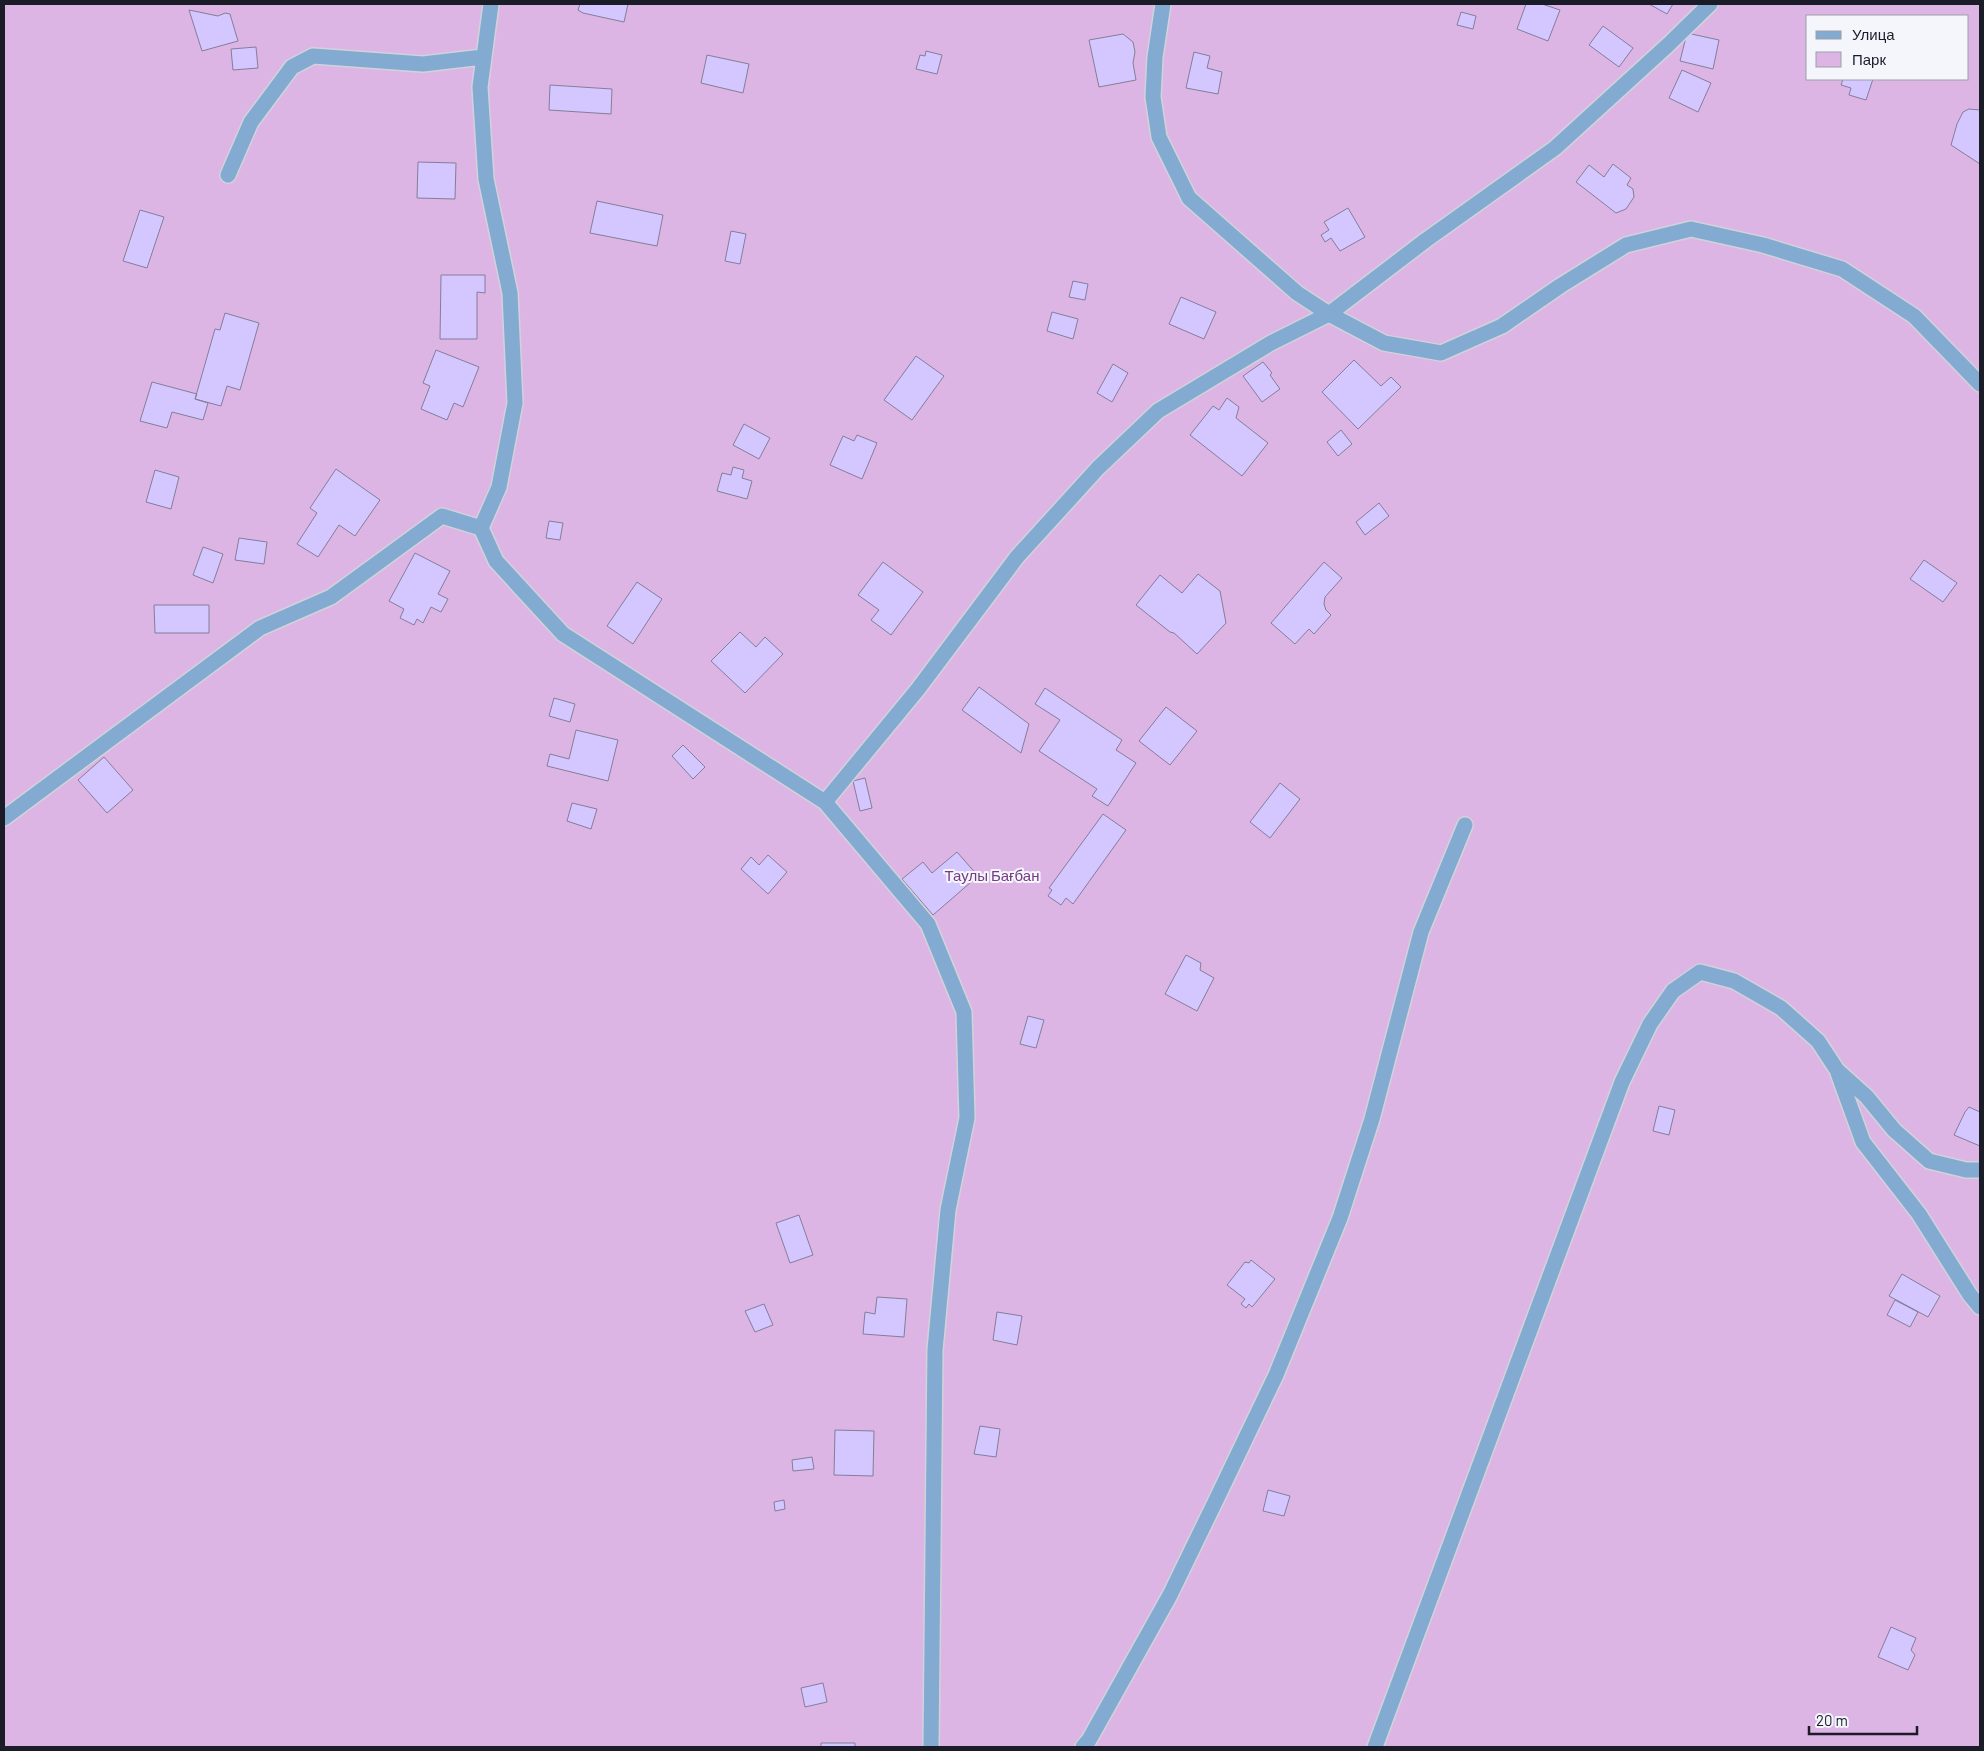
<svg xmlns="http://www.w3.org/2000/svg" width="1984" height="1751" viewBox="0 0 1984 1751" font-family="Barlow,sans-serif">
<rect width="100%" height="100%" fill="#f4f6fc"/>
<path fill="#dcb5e4" fill-rule="evenodd" d="M 4,4 L 1980,4 L 1980,1747 L 4,1747 ZM 1808,16 L 1968,16 L 1968,79 L 1808,79 Z"/>
<path fill="#d4c6fe" stroke="#847e99" d="M 580,4 L 628,4 L 624,22 L 583,13 L 578,10 Z
M 1526,4 L 1542,4 L 1560,10 L 1548,41 L 1517,29 Z
M 1649,4 L 1673,4 L 1667,14 Z
M 189,10 L 218,16 L 225,13 L 230,14 L 238,41 L 202,51 Z
M 1461,12 L 1476,16 L 1473,29 L 1457,25 Z
M 1603,26 L 1633,48 L 1619,67 L 1589,45 Z
M 1687,33 L 1719,40 L 1713,69 L 1680,61 Z
M 1123,34 L 1133,42 L 1135,52 L 1133,63 L 1136,80 L 1099,87 L 1089,40 Z
M 256,47 L 258,68 L 233,70 L 231,49 Z
M 926,51 L 942,55 L 937,74 L 916,69 L 920,55 L 925,56 Z
M 1194,52 L 1210,56 L 1207,68 L 1222,72 L 1218,94 L 1186,88 Z
M 707,55 L 749,64 L 743,93 L 701,83 Z
M 1682,70 L 1711,83 L 1698,112 L 1669,98 Z
M 1843,79 L 1873,79 L 1866,100 L 1849,95 L 1851,88 L 1841,85 Z
M 550,85 L 612,89 L 611,114 L 549,110 Z
M 1969,109 L 1980,110 L 1980,164 L 1951,145 L 1957,124 L 1963,112 Z
M 418,162 L 456,163 L 455,199 L 417,198 Z
M 1613,164 L 1631,178 L 1627,185 L 1633,189 L 1634,197 L 1626,209 L 1616,213 L 1576,182 L 1589,165 L 1604,177 Z
M 597,201 L 663,215 L 657,246 L 590,233 Z
M 1348,208 L 1365,237 L 1340,251 L 1331,238 L 1325,242 L 1321,235 L 1329,230 L 1324,222 Z
M 140,210 L 164,217 L 147,268 L 123,261 Z
M 731,231 L 746,234 L 740,264 L 725,261 Z
M 441,275 L 485,275 L 485,293 L 477,292 L 477,339 L 440,339 Z
M 1073,281 L 1088,284 L 1085,300 L 1069,297 Z
M 1181,297 L 1216,312 L 1204,339 L 1169,324 Z
M 1052,312 L 1078,319 L 1073,339 L 1047,331 Z
M 225,313 L 259,323 L 240,390 L 227,386 L 221,406 L 195,399 L 215,329 L 220,330 Z
M 436,350 L 479,367 L 463,407 L 454,403 L 447,420 L 421,409 L 430,386 L 423,383 Z
M 916,356 L 944,376 L 912,420 L 884,400 Z
M 1354,360 L 1381,386 L 1391,377 L 1401,387 L 1358,429 L 1322,392 Z
M 1263,362 L 1272,373 L 1270,375 L 1280,389 L 1262,402 L 1243,376 Z
M 1113,364 L 1128,373 L 1112,402 L 1097,393 Z
M 152,382 L 197,394 L 195,399 L 208,403 L 203,420 L 172,412 L 167,428 L 140,421 Z
M 1227,398 L 1239,407 L 1236,418 L 1268,443 L 1242,476 L 1190,435 L 1213,406 L 1219,410 Z
M 744,424 L 770,438 L 759,459 L 733,445 Z
M 1341,430 L 1352,444 L 1338,456 L 1327,442 Z
M 857,435 L 877,443 L 862,479 L 830,465 L 843,436 L 854,441 Z
M 733,467 L 744,470 L 742,478 L 752,481 L 747,499 L 717,491 L 722,473 L 731,475 Z
M 336,469 L 380,500 L 355,536 L 339,525 L 318,557 L 297,544 L 317,513 L 310,508 Z
M 155,470 L 179,477 L 171,509 L 146,502 Z
M 1379,503 L 1389,516 L 1365,535 L 1356,522 Z
M 549,521 L 563,523 L 560,540 L 546,538 Z
M 239,538 L 267,542 L 264,564 L 235,560 Z
M 203,547 L 223,554 L 213,583 L 193,575 Z
M 415,553 L 450,571 L 438,594 L 448,599 L 441,612 L 431,607 L 423,623 L 417,619 L 414,625 L 400,618 L 404,609 L 389,601 Z
M 1924,560 L 1957,583 L 1943,602 L 1910,579 Z
M 883,562 L 923,592 L 891,635 L 871,620 L 879,610 L 858,595 Z
M 1324,562 L 1342,578 L 1325,597 L 1324,604 L 1326,610 L 1331,615 L 1314,634 L 1309,629 L 1295,644 L 1271,623 Z
M 1198,574 L 1220,591 L 1226,623 L 1197,654 L 1174,633 L 1170,632 L 1136,605 L 1160,575 L 1182,593 Z
M 637,582 L 662,599 L 633,644 L 607,626 Z
M 154,605 L 209,605 L 209,633 L 155,633 Z
M 740,632 L 756,647 L 765,637 L 783,654 L 745,693 L 711,661 Z
M 979,687 L 1029,724 L 1021,753 L 962,710 Z
M 1045,688 L 1122,740 L 1116,750 L 1136,763 L 1108,806 L 1092,796 L 1097,789 L 1039,751 L 1060,720 L 1035,704 Z
M 554,698 L 575,704 L 570,722 L 549,716 Z
M 1166,707 L 1197,731 L 1170,765 L 1139,741 Z
M 576,730 L 618,740 L 608,781 L 547,766 L 550,754 L 569,759 Z
M 683,745 L 705,767 L 693,779 L 672,756 Z
M 104,757 L 133,790 L 107,813 L 78,780 Z
M 865,778 L 872,808 L 860,811 L 853,781 Z
M 1280,783 L 1300,799 L 1270,838 L 1250,822 Z
M 572,803 L 597,809 L 591,829 L 567,821 Z
M 1103,814 L 1126,830 L 1073,904 L 1066,898 L 1061,905 L 1048,896 L 1052,890 L 1049,888 Z
M 957,852 L 978,876 L 933,915 L 902,879 L 923,862 L 932,873 Z
M 768,855 L 787,872 L 768,894 L 741,869 L 751,857 L 759,865 Z
M 1186,955 L 1201,963 L 1200,970 L 1214,978 L 1197,1011 L 1165,994 Z
M 1028,1016 L 1044,1020 L 1036,1048 L 1020,1044 Z
M 1659,1106 L 1675,1110 L 1669,1135 L 1653,1131 Z
M 1969,1107 L 1980,1112 L 1980,1146 L 1954,1135 L 1965,1112 Z
M 799,1215 L 813,1255 L 790,1263 L 776,1223 Z
M 1251,1260 L 1275,1279 L 1252,1307 L 1249,1304 L 1246,1308 L 1241,1304 L 1245,1299 L 1227,1285 L 1245,1262 L 1249,1263 Z
M 1902,1274 L 1940,1296 L 1928,1317 L 1889,1296 Z
M 877,1297 L 907,1299 L 904,1337 L 863,1334 L 865,1312 L 875,1314 Z
M 1895,1300 L 1918,1312 L 1910,1327 L 1887,1315 Z
M 764,1304 L 773,1325 L 755,1332 L 745,1311 Z
M 997,1312 L 1022,1316 L 1017,1345 L 993,1340 Z
M 980,1426 L 1000,1429 L 996,1457 L 974,1454 Z
M 835,1430 L 874,1431 L 873,1476 L 834,1475 Z
M 812,1457 L 814,1469 L 793,1471 L 792,1460 Z
M 1268,1490 L 1290,1496 L 1284,1516 L 1263,1511 Z
M 784,1500 L 785,1509 L 775,1511 L 774,1502 Z
M 1891,1627 L 1916,1638 L 1911,1650 L 1915,1655 L 1908,1670 L 1878,1657 Z
M 823,1683 L 827,1702 L 805,1707 L 801,1688 Z
M 821,1743 L 855,1743 L 855,1747 L 821,1747 Z"/>
<g fill="none" stroke-linecap="round" stroke-linejoin="round">
<defs>
<path id="minor" d="M 491,4 L 480,87 L 486,179 L 510,293 L 515,403 L 499,487 L 481,528 L 496,561 L 563,634 L 825,802 L 928,924 L 964,1012 L 967,1118 L 948,1210 L 935,1350 L 931,1747
M 1163,4 L 1155,57 L 1153,97 L 1159,137 L 1189,198 L 1297,293 L 1329,314 L 1426,240 L 1555,148 L 1669,44 L 1710,4
M 228,175 L 251,122 L 292,67 L 313,56 L 423,64 L 483,57
M 825,802 L 918,689 L 1017,557 L 1098,468 L 1158,411 L 1271,343 L 1329,314 L 1384,343 L 1441,353 L 1502,326 L 1560,286 L 1626,245 L 1691,229 L 1763,245 L 1842,269 L 1914,316 L 1980,384
M 4,818 L 260,628 L 331,597 L 442,516 L 481,528
M 1838,1073 L 1863,1142 L 1919,1214 L 1970,1295 L 1980,1307
M 1083,1747 L 1089,1740 L 1170,1595 L 1218,1496 L 1276,1375 L 1340,1218 L 1372,1119 L 1421,932 L 1465,825
M 1375,1747 L 1622,1082 L 1650,1024 L 1673,991 L 1700,972 L 1734,981 L 1781,1008 L 1818,1041 L 1837,1070 L 1867,1097 L 1894,1130 L 1929,1161 L 1966,1170 L 1980,1170"/>
</defs>
<use href="#minor" stroke="#d1d3da" stroke-width="18"/>
<use href="#minor" stroke="#83aad1" stroke-width="15"/>
</g>
<g text-anchor="middle" stroke-width="4" stroke-linejoin="round" paint-order="stroke">
<g font-size="15" fill="#763b82" stroke="#f4f6fc">
<text x="992" y="881">Таулы Бағбан</text>
</g>
</g>
<rect width="1984" height="1751" fill="none" stroke="#1a1d28" stroke-width="10"/>
<rect x="1806" y="15" width="162" height="65" fill="#f4f6fc" stroke="#9d9fa7"/>
<rect x="1816" y="31" width="25" height="8" fill="#83aad1" stroke="#9d9fa7"/>
<text x="1852" y="40" font-size="15" fill="#1a1d28">Улица</text>
<rect x="1816" y="52" width="25" height="15" fill="#dcb5e4" stroke="#9d9fa7"/>
<text x="1852" y="65" font-size="15" fill="#1a1d28">Парк</text>
<path d="M1809 1726v8h108v-8" fill="none" stroke="#1a1d28" stroke-width="2.5"/>
<text x="1816" y="1726" font-size="15" fill="#1a1d28" stroke="#f4f6fc" stroke-width="4" paint-order="stroke">20 m</text>
</svg>
